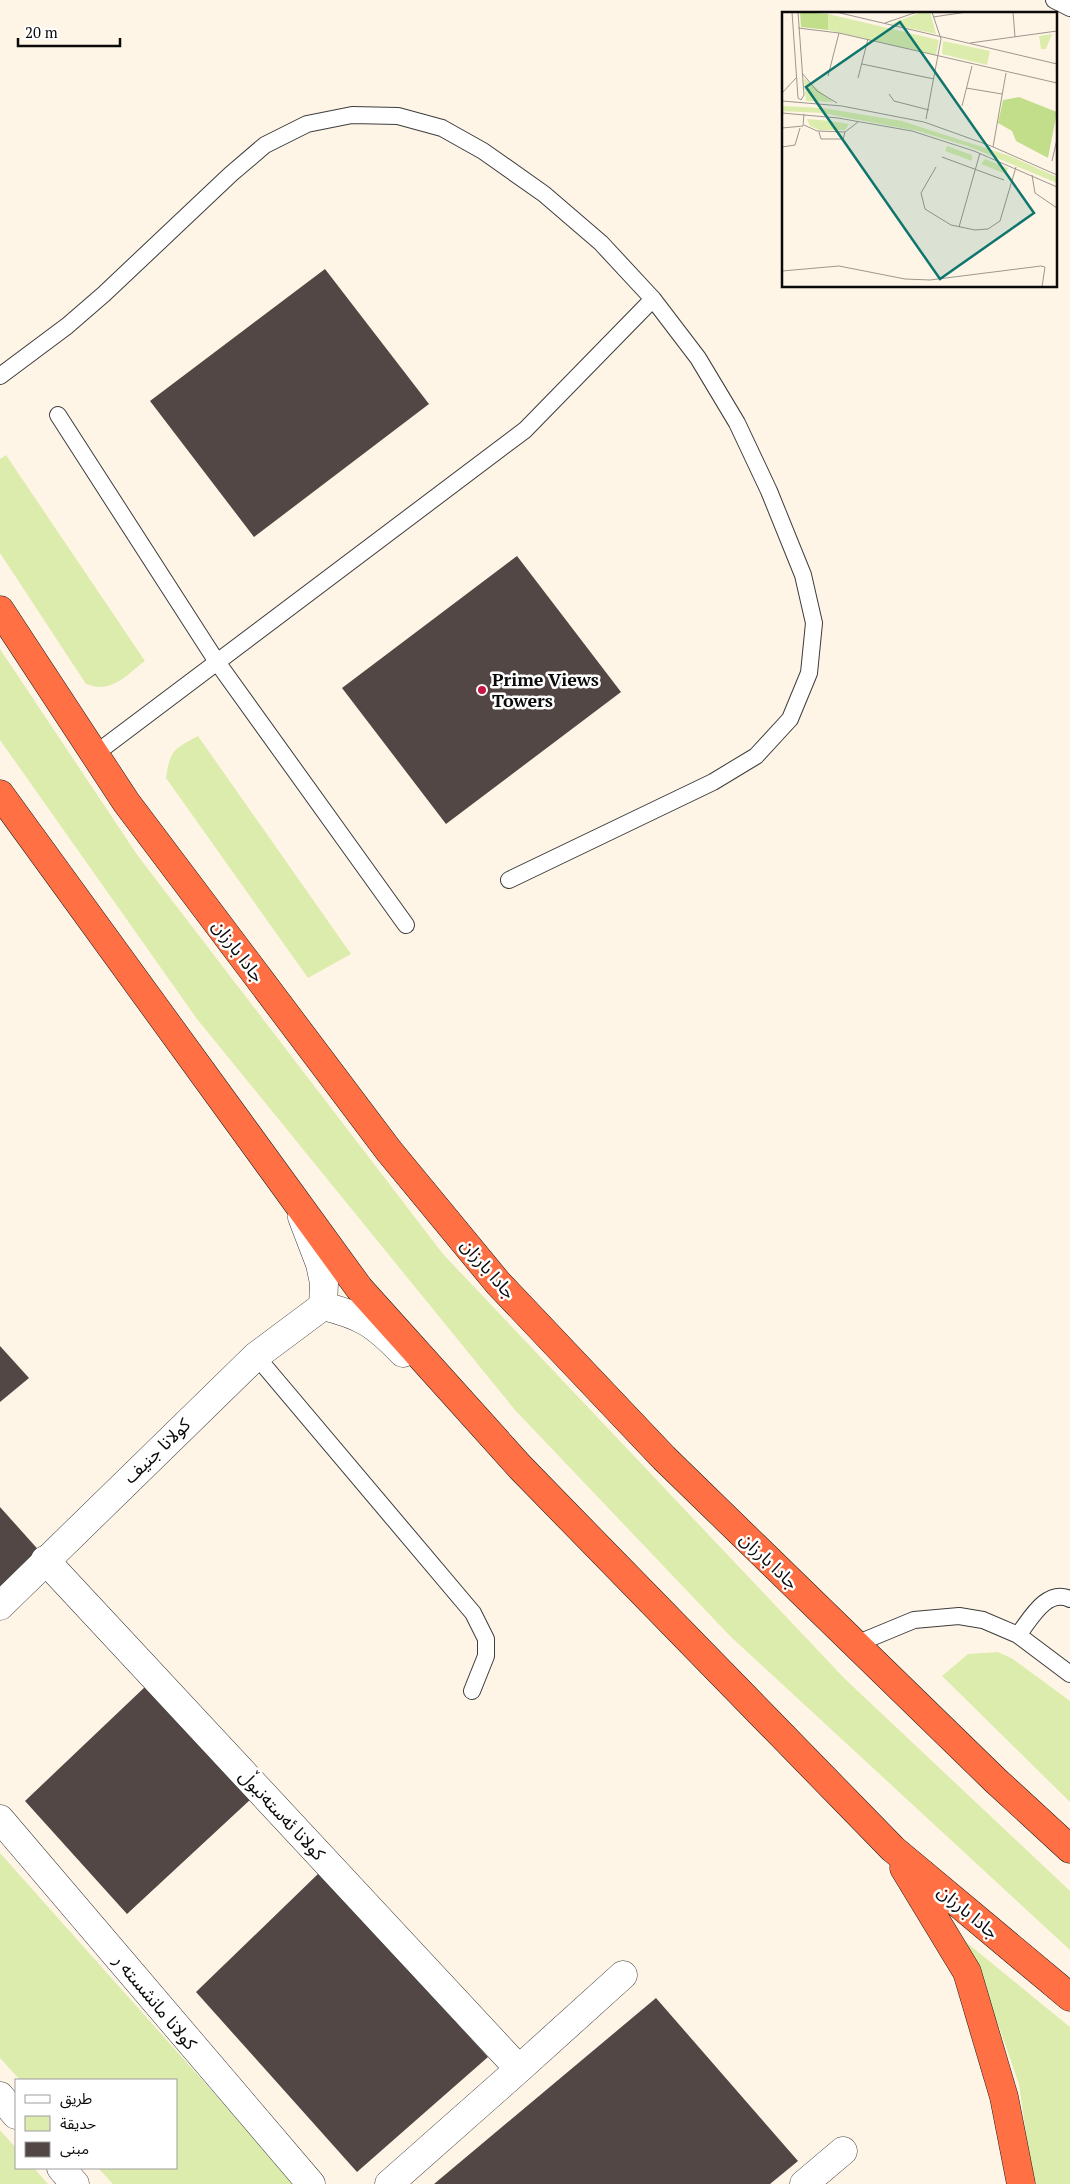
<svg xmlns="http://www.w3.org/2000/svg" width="1070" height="2184" viewBox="0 0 1070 2184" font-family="'PT Serif','Noto Sans Arabic',serif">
<rect width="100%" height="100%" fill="#fff5e6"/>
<path fill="#dcecad" d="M 6,455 L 145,661 C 125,676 112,694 86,684 L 0,553 L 0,459 Z
M 0,649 L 138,856 L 443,1254 L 845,1679 L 1070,1891 L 1070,1950 L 730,1636 L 515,1410 L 197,1019 L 0,740 Z
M 198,736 L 351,954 L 308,978 L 166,778 C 170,750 174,749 198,736 Z
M 998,1652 L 1013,1659 L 1070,1701 L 1070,1802 L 942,1676 L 968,1654 Z
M 0,1853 L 295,2184 L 113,2184 L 98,2168 L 176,2168 L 176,2080 L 20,2080 L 0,2058 Z
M 950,1929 L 1070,2027 L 1070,2184 L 1033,2184 L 1019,2084 L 997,2021 Z
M 0,2130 L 16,2148 L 16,2168 L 34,2168 L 48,2184 L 0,2184 Z"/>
<path fill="#534745" d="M 325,269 L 429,404 L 254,537 L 150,401 Z
M 517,556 L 621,692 L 446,824 L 342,688 Z
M 0,1346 L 29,1378 L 0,1402 Z
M 0,1507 L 43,1555 L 0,1590 Z
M 147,1685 L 251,1799 L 127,1914 L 25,1801 Z
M 319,1873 L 488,2057 L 357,2172 L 196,1992 Z
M 656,1998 L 798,2161 L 770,2184 L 434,2184 Z"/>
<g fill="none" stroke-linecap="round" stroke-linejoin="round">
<defs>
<path id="service" d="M 1054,0 L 1070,8
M 0,376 L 67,326 L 104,294 L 231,174 L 265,145 L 307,124 L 352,115 L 398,116 L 442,128 L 483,151 L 544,194 L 601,243 L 653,299 L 698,358 L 737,423 L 769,491 L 803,575 L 814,623 L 809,673 L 790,719 L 756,756 L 713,782 L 509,880
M 58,415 L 217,662 L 406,925
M 95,754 L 525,430 L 653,299
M 256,1356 L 473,1613 L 486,1639 L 486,1656 L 472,1691
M 1018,1635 C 1030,1620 1046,1588 1070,1599
M 856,1644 L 914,1620 L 959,1616 L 983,1620 L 1018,1635 L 1070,1674"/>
<path id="minor" d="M 45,1560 L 519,2069
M 0,1819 L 311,2184
M 389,2184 L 519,2069 L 623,1975
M 804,2184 L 843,2151"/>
<path id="tertiary" d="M 302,1217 L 320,1264 L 324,1283 L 323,1306
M 0,1606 L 256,1356 L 323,1306 C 363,1316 375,1324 403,1353
M 0,2096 L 16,2115
M 61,2168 L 75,2184"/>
<path id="motorway" d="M 0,610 L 126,802 L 389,1151 L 498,1283 L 664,1458 L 995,1780 L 1070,1849
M 0,794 L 359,1288 L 521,1468 L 893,1849 L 1070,1997
M 904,1868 L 967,1972 L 1004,2097 L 1021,2184"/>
</defs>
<use href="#service" stroke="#3d3d3d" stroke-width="18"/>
<use href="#minor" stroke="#3d3d3d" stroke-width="29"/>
<use href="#tertiary" stroke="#3d3d3d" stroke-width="29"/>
<use href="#motorway" stroke="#1b1b1b" stroke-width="29"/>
<use href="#service" stroke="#fff" stroke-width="16"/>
<use href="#minor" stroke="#fff" stroke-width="28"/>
<use href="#tertiary" stroke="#fff" stroke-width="28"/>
<use href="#motorway" stroke="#ff7044" stroke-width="28"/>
</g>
<circle fill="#c51646" stroke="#fff" stroke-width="2" cx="482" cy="690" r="5"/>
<g text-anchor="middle" stroke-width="5" stroke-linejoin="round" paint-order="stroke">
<g font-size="18" font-weight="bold" fill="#0a0a0a" stroke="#fff" text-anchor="start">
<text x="492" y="686">Prime Views<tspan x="492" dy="21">Towers</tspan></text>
</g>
<g font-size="18" fill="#0a0a0a" stroke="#fff">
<text transform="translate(238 951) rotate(53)" y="6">جادا بارزان</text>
<text transform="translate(488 1269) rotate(49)" y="6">جادا بارزان</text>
<text transform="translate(157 1451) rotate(-44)" y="6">كولانا جنيف</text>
<text transform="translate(769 1561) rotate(44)" y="6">جادا بارزان</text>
<text transform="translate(282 1815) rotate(47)" y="6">كولانا ئەستەنبوڵ</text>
<text transform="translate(968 1912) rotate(40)" y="6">جادا بارزان</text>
<text transform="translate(155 2002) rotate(50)" y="6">كولانا مانشسته ر</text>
</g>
</g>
<g transform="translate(782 12)">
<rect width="275" height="275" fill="#fff5e6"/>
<path d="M 140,0 L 148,0 L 154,22 L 109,12 ZM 46,2 L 157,28 L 154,43 L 46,18 ZM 270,22 L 264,37 L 259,37 L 257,24 ZM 161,29 L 208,39 L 205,53 L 160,42 ZM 22,66 L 51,90 L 24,89 ZM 0,94 L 41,96 L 120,109 L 228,144 L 275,165 L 275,171 L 188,135 L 136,119 L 40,101 L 0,99 ZM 25,107 L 49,109 L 67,112 L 63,118 L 37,118 L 28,114 ZM 165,134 L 190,143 L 190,149 L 163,139 ZM 203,147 L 226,156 L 224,162 L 199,152 Z" fill="#dcecad"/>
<path d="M 18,0 L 46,2 L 46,18 L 19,15 ZM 237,85 L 275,100 L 266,146 L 234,129 L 230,119 L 216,111 L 221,88 Z" fill="#c3de8b"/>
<path fill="none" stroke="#9d978e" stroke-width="1" d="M 10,0 L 16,86 L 19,88 L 22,83 L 16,0M 54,0 L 275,52M 231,0 L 233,25M 151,5 L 185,0M 103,11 L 135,0M 16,16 L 57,21 L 275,71M 188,31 L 275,19M 80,52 L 152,67M 20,61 L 35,79 L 55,91M 46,64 L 57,21M 76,66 L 86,27M 184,76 L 220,82M 0,81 L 14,66M 107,82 L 112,89 L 147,98M 0,89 L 60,94 L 142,110 L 209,134 L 275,163M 180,94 L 190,54M 0,101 L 56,106 L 130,119 L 192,139 L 275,175M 144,107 L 159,27 L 150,0M 22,113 L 35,119 L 63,120 L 76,110M 0,116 L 21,114 L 22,102M 37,120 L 39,127 L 61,127 L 63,120M 0,135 L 13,133 L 18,116M 211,135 L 224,61M 160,145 L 222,168M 270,149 L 275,127M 154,155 L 139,181 L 143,197 L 169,213 L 193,218 L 206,217 L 218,209 L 234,155M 250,163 L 253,181 L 275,196M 177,215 L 198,141M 0,259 L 57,254 L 123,267 L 148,268 L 259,254 L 263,255 L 260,275"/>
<path fill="#0f766e" fill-opacity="0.15" stroke="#0f766e" stroke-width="2.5" d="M 118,10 L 252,201 L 158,267 L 24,75 Z"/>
<rect width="275" height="275" fill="none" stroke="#0a0a0a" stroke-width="2.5"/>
</g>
<rect x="15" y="2079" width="162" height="90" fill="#ffffff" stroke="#9d9d9d"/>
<rect x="25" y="2095" width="25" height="8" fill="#ffffff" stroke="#9d9d9d"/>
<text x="60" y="2104" font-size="15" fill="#0a0a0a">طريق</text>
<rect x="25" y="2116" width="25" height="15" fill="#dcecad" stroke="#9d9d9d"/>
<text x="60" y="2129" font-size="15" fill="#0a0a0a">حديقة</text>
<rect x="25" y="2142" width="25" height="15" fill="#534745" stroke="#9d9d9d"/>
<text x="60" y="2154" font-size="15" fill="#0a0a0a">مبنى</text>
<path d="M18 38v8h102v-8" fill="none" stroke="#0a0a0a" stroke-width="2.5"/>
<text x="25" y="38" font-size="15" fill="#0a0a0a" stroke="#ffffff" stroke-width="4" paint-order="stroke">20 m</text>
</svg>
